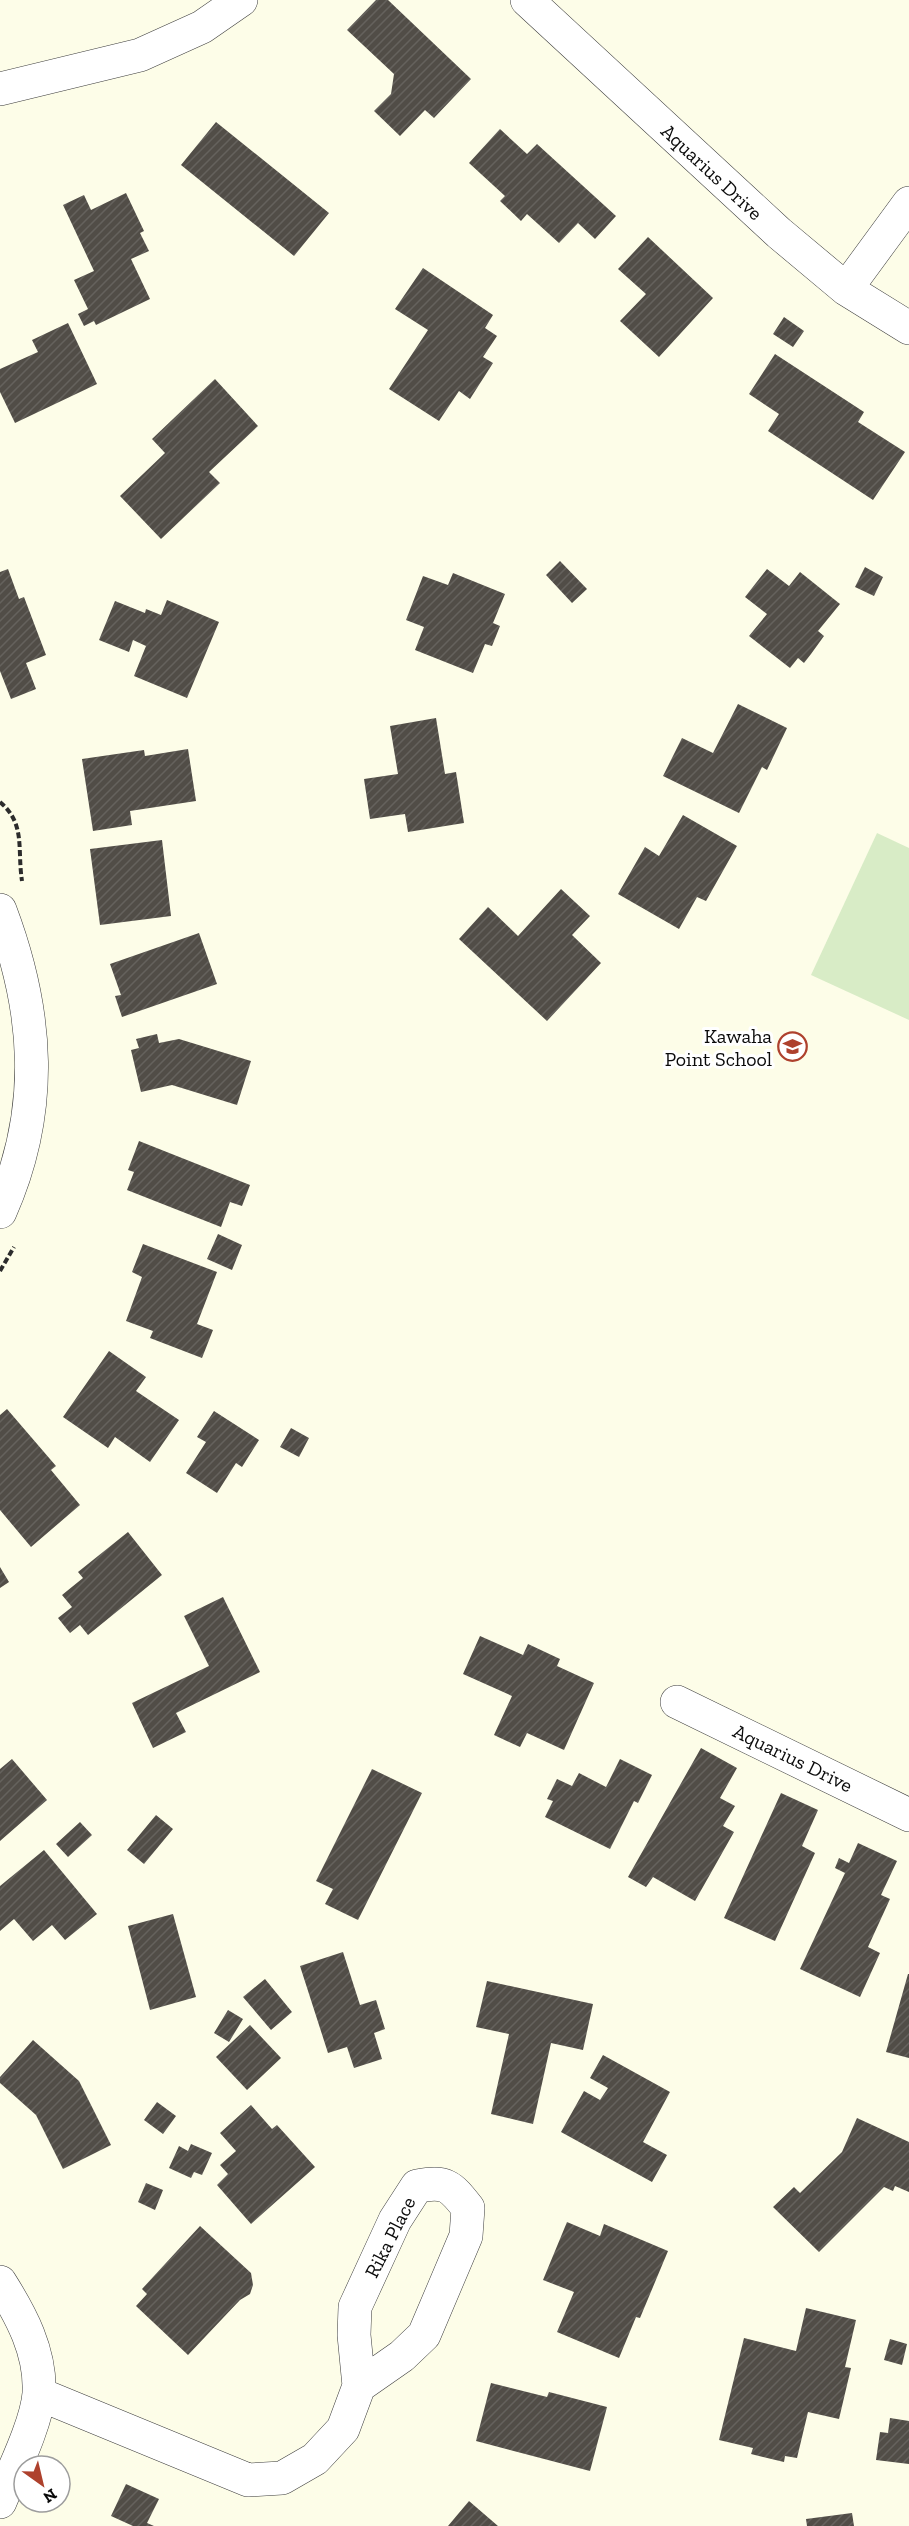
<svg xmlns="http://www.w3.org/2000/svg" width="909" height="2526" viewBox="0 0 909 2526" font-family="'Zilla Slab',serif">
<defs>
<pattern id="building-hatch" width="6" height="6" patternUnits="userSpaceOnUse" patternTransform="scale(1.5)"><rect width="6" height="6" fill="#514d47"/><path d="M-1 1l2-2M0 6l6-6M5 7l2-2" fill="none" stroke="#65625d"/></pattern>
</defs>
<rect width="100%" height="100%" fill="#fdfde8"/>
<path fill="#d8ecc6" d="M 877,833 L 909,848 L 909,1020 L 811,975 Z"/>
<path fill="url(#building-hatch)" d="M 376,0 L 388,0 L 471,79 L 434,118 L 425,110 L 400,136 L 374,111 L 391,94 L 394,74 L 347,30 Z
M 216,122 L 329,213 L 294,256 L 181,165 Z
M 500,129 L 527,154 L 537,144 L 616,216 L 595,239 L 578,223 L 559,243 L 527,214 L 521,221 L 500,201 L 505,196 L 469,163 Z
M 126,193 L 144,231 L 140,233 L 149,251 L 131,259 L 150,299 L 96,325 L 94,321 L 84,326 L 78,314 L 88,309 L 74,280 L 94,271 L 63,205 L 84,195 L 91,210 Z
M 648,237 L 713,298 L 659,357 L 620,321 L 646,294 L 618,269 Z
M 423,268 L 493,315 L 485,328 L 497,336 L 483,357 L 493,363 L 470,399 L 459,391 L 439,421 L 389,389 L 428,330 L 395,309 Z
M 784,317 L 804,331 L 793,347 L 773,334 Z
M 68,323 L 97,384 L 15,423 L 0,392 L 0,369 L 38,352 L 32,340 Z
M 775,354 L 864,412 L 858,422 L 905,452 L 873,500 L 768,431 L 779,414 L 749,394 Z
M 215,379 L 258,426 L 209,472 L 220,483 L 161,539 L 120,496 L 165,453 L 152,439 Z
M 560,561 L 587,589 L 572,603 L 546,575 Z
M 865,567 L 883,577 L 874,596 L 855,587 Z
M 8,569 L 19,599 L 24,597 L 46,655 L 26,663 L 36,689 L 11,699 L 0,671 L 0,572 Z
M 767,569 L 789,586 L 800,572 L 840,604 L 818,631 L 824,636 L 811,654 L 804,663 L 798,658 L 790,668 L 749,636 L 767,614 L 745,597 Z
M 453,573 L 505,594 L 493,623 L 500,626 L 492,646 L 485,644 L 473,673 L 415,650 L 424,627 L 406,620 L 423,576 L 448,585 Z
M 167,600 L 219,622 L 187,698 L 134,676 L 146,646 L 133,640 L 129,652 L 99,640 L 115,601 L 145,613 L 146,609 L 161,615 Z
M 738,704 L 787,728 L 767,770 L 762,767 L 739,813 L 663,776 L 682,738 L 713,753 Z
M 436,718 L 445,774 L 456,772 L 464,823 L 408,832 L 405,814 L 370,819 L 364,779 L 398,774 L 390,726 Z
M 188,749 L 196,801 L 130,811 L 132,825 L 93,831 L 82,759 L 144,750 L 145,756 Z
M 683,815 L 737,846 L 706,901 L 697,897 L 679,929 L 618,894 L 645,847 L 659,856 Z
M 162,840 L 171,916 L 100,925 L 90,849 Z
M 561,889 L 590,916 L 572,935 L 601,963 L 547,1021 L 459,939 L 488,907 L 518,936 Z
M 199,933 L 217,984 L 122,1017 L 115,996 L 121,995 L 110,964 Z
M 157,1034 L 159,1043 L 179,1039 L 251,1061 L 237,1105 L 172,1085 L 141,1092 L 131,1050 L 139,1048 L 136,1039 Z
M 139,1141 L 250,1185 L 242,1206 L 230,1202 L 221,1227 L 127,1190 L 134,1172 L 128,1170 Z
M 218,1234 L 242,1245 L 232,1270 L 207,1259 Z
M 143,1244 L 217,1272 L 197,1324 L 213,1330 L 202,1358 L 150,1338 L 153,1331 L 126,1321 L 142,1277 L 132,1272 Z
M 109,1351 L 146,1377 L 136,1391 L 179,1420 L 150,1462 L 115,1437 L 108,1448 L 63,1417 Z
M 7,1409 L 56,1466 L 51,1470 L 80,1505 L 31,1547 L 0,1510 L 0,1415 Z
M 214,1411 L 259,1440 L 242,1467 L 236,1463 L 217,1493 L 186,1473 L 206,1442 L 197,1437 Z
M 291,1428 L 309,1438 L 299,1457 L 280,1447 Z
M 128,1532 L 162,1575 L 88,1635 L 80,1625 L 70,1633 L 58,1618 L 72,1607 L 62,1595 L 83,1578 L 78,1572 Z
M 0,1567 L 9,1582 L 0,1588 Z
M 223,1597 L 260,1672 L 176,1713 L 186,1732 L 153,1748 L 132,1703 L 209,1666 L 184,1616 Z
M 480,1636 L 523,1655 L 528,1644 L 560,1659 L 557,1666 L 594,1683 L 564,1750 L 527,1733 L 520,1747 L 494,1735 L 512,1696 L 463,1674 Z
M 701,1748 L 737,1768 L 720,1798 L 735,1806 L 723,1826 L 734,1832 L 695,1901 L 653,1877 L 646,1887 L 628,1877 Z
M 12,1759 L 47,1800 L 0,1841 L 0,1769 Z
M 620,1759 L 652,1775 L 638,1803 L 634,1801 L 610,1849 L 545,1817 L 553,1801 L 547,1799 L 557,1779 L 572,1786 L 579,1773 L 606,1787 Z
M 372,1769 L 422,1793 L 358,1920 L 325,1904 L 333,1889 L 316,1881 Z
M 781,1793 L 818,1810 L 802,1846 L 815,1853 L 775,1941 L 724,1918 Z
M 156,1815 L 173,1829 L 144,1864 L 127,1850 Z
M 80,1822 L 92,1835 L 68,1857 L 56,1844 Z
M 858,1843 L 897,1861 L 881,1895 L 890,1899 L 868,1947 L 880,1953 L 860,1997 L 800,1969 L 845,1873 L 835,1868 L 839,1858 L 849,1863 Z
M 44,1850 L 97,1914 L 65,1940 L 52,1925 L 33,1941 L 14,1919 L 0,1931 L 0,1886 Z
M 173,1914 L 196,1997 L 150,2010 L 128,1926 Z
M 343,1952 L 360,2005 L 376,2000 L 385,2029 L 374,2033 L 382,2059 L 354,2068 L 347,2047 L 328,2053 L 300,1966 Z
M 908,1974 L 909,1974 L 909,2058 L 886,2052 Z
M 265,1979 L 292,2012 L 271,2030 L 243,1997 Z
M 487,1981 L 593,2004 L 583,2050 L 551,2043 L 533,2124 L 491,2114 L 509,2034 L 476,2027 Z
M 228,2010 L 243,2019 L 229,2042 L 214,2033 Z
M 250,2025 L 281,2058 L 247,2090 L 216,2057 Z
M 33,2040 L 79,2081 L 111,2145 L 63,2169 L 36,2115 L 0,2083 L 0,2077 Z
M 603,2055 L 670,2092 L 643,2142 L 667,2155 L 652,2182 L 561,2132 L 584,2091 L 600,2100 L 608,2088 L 590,2078 Z
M 157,2102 L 176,2116 L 163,2134 L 144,2120 Z
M 251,2105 L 272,2129 L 277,2125 L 315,2167 L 251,2224 L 217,2185 L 228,2174 L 220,2165 L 236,2151 L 220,2133 Z
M 857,2118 L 909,2142 L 909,2192 L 895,2186 L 893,2191 L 884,2187 L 819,2252 L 773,2207 L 794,2187 L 800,2193 L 842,2152 Z
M 191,2144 L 212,2153 L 202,2175 L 194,2172 L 191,2178 L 169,2168 L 179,2146 L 188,2151 Z
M 146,2183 L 163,2190 L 155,2210 L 138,2202 Z
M 567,2222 L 600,2236 L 604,2224 L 668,2251 L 640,2318 L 636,2317 L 619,2358 L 557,2332 L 574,2292 L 543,2280 Z
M 200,2226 L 251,2273 L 253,2285 L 250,2294 L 240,2300 L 188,2355 L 136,2306 L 147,2294 L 142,2289 Z
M 806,2308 L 856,2320 L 845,2367 L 851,2368 L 839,2419 L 808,2412 L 797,2458 L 785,2456 L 784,2462 L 751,2454 L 753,2448 L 719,2440 L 744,2338 L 796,2351 Z
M 890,2339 L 907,2344 L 902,2365 L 884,2360 Z
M 491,2383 L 547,2397 L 549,2392 L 607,2407 L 590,2471 L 476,2441 Z
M 890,2418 L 909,2421 L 909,2464 L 876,2460 L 880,2432 L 888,2433 Z
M 126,2484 L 159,2499 L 147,2523 L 154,2526 L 133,2526 L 111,2516 Z
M 469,2501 L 498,2526 L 448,2526 Z
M 852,2513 L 854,2526 L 807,2526 L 806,2519 Z"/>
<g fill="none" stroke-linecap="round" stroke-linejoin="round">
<defs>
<path id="minor" d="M 527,0 L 779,233 L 846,289 L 909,328
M 0,89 L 140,55 L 202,27 L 241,0
M 846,289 L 909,203
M 0,910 C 39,1013 45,1111 0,1212
M 677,1702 L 909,1815
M 0,2282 C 21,2315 41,2352 39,2393 C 37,2423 12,2473 0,2502
M 39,2394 L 248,2480 L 282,2478 L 315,2459 L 343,2429 L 359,2386 L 354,2335 L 355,2307 L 395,2220 L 417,2186 C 446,2181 450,2185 468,2208 L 466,2236 L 424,2335 L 402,2356 L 359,2386"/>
</defs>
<use href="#minor" stroke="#3d3d3d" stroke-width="34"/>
<path stroke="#2c2c2c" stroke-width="4" stroke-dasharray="6 3" stroke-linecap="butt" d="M 0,802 C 26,824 17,849 22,881
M 0,1271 L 14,1247"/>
<use href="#minor" stroke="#fff" stroke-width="33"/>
</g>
<defs>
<symbol id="school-ring" viewBox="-11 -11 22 22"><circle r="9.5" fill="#fff" stroke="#ae412d" stroke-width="1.5"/><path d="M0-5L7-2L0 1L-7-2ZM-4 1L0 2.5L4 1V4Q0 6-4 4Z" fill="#ae412d"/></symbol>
</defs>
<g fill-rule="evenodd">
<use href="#school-ring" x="776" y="1030" width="33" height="33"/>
</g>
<g text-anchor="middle" stroke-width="6" stroke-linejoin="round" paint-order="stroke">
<g font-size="20" fill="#0a0a0a" stroke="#fff">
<text transform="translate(712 172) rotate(43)" y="7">Aquarius Drive</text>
<text transform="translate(793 1758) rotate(26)" y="7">Aquarius Drive</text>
<text transform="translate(390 2237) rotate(-63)" y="7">Rika Place</text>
</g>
<g font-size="20" fill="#0a0a0a" stroke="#fff" text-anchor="end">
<text x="772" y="1043">Kawaha<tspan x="772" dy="23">Point School</tspan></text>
</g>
</g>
<g transform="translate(42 2484) rotate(146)"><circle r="28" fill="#ffffff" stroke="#9d9d9d" stroke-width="1.5"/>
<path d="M0-4.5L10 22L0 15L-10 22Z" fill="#ae412d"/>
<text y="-9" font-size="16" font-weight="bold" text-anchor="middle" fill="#0a0a0a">N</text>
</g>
</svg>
